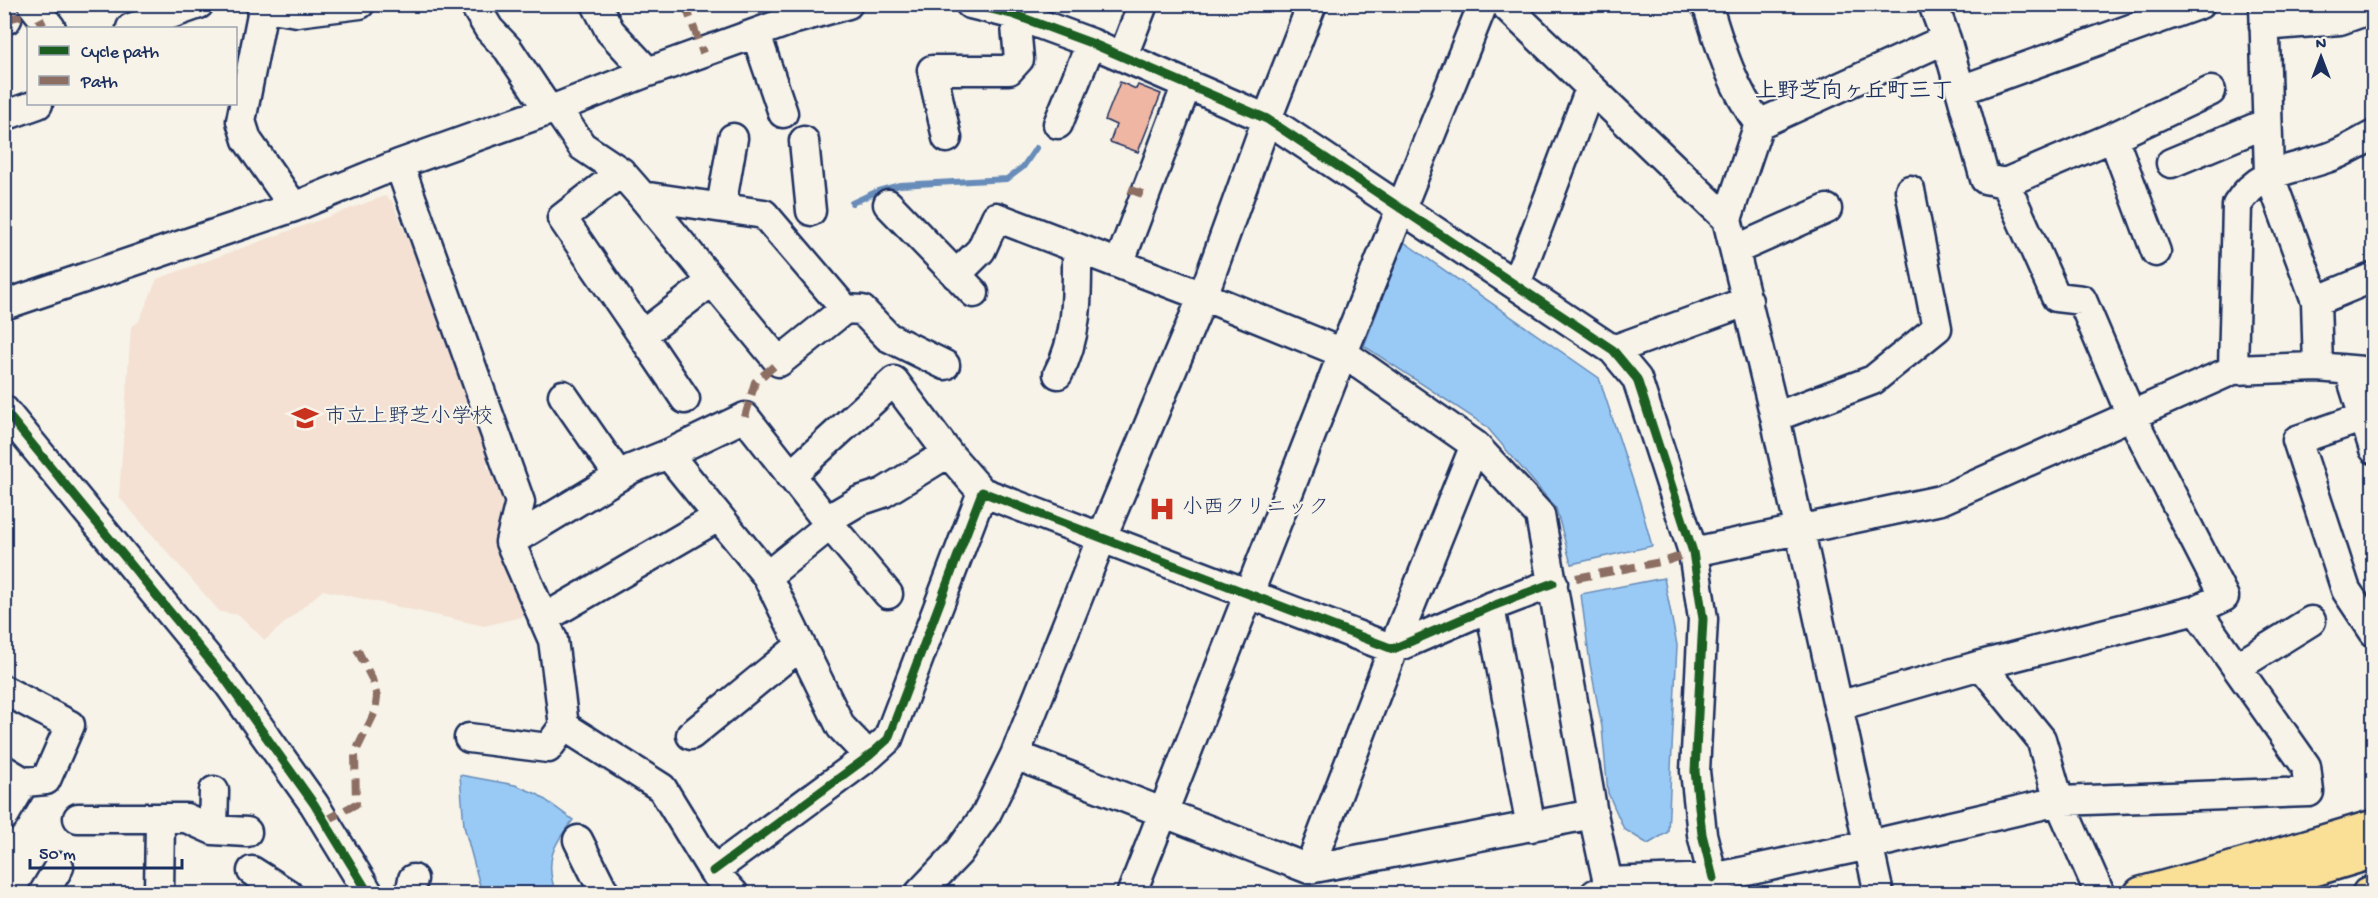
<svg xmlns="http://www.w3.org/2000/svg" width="2378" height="898" viewBox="0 0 2378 898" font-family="'Gochi Hand','Klee One',sans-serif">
  <rect width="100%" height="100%" fill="#f7f3e8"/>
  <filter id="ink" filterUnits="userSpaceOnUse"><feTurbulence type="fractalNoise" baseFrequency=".0167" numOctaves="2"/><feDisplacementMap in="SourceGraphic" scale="12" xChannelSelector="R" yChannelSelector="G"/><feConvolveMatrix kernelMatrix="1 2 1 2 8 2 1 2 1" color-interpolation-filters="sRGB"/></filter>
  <g filter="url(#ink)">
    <path fill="#f4e1d3" d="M385,196L392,201L489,436L487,467L511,494L530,615L484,626L323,590L265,640L239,615L220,612L119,497L131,327L139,321L157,279Z"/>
    <path fill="#99caf5" stroke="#678cb9" stroke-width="1.5" d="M1404,242L1599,378L1639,499L1652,546L1571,564L1556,508L1486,426L1364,346Z
      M1664,578L1677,645L1668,832L1648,844L1624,829L1608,793L1602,727L1590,664L1581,594Z
      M460,775L515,785L537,794L573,820C553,844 544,862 556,893H482L464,826Z"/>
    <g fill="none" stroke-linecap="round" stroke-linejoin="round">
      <path stroke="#678cb9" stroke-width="6" d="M852,203L878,191L900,185L1007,179L1023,167L1036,148"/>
    </g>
    <path fill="#eeb6a3" stroke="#1b2f5e" stroke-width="1.5" d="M1120,82L1136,89L1138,85L1161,94L1138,152L1110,142L1116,125L1105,120Z"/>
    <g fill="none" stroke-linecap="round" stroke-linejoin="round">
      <g stroke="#1b2f5e" stroke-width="33">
        <path id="minor" d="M32,4L51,28
          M264,4L241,121L247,140L294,207
          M474,4L489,29L508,49L548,109
          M596,4L610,31L648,72
          M970,4L1015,15L1091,43L1267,119L1613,350L1637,379L1693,552L1703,619L1695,771L1702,834L1713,878
          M1504,4L1727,219
          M1705,4L1709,10C1721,50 1734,90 1759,124
          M1933,4L1946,39L1985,179L2005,183L2113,137L2211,91
          M2264,4L2269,174L2316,301L2318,367
          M264,7L297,12L360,4
          M4,19H7
          M2264,26L2340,20L2374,8
          M131,28L199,4
          M756,34L783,113
          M1123,56L1143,4
          M1961,90L2200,4
          M556,108L582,146L621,172L642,196L764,214L845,309L779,362L712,281L642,335L562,218L621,172
          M4,116L38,104
          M1058,124L1091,43
          M2113,137L2156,252
          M947,138L932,70H1009L1019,59L1015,15
          M804,141L811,211
          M2171,163L2267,123
          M399,164L520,502L510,542L553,640L564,726L662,788L713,871L734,894
          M2005,183L2056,297L2082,300L2131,415L2224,597L2196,610
          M642,196L712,281
          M888,204L974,293
          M721,207L733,138
          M1735,250L1827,209
          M1119,264L1187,84
          M956,275L981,250L996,217L1203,296L1343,353L1475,445L1540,515L1593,814L1610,892L1595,894
          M1516,284L1590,89
          M2316,301L2374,277
          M4,305L294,207L399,164L556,108L648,72L795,19L848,4
          M845,309L862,310L888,337L945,365
          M642,335L685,399
          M1613,350L1748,301
          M2233,370L2237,205C2260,169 2290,171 2327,158C2343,153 2358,143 2374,135
          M2349,370L2374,449
          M1058,374C1079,335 1077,291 1077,248
          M563,395L619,476
          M4,410L225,679L314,804L369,894
          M1775,417L1873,380L1937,328L1910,190
          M2364,417L2297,440L2346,590L2374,632
          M668,454L745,417L830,525L767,576
          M790,476L894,381L948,453L982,492
          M827,520L859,501L883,493L948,453
          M830,525L888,594
          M510,542L631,469L668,454L767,576L841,727L869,756
          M1693,552L1941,500L2233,370L2318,367L2374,372
          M1490,607L1531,827
          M2196,610L2306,766L2309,792L2059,801L2041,739L1981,665Z
          M543,619L718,517
          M2237,667L2311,621
          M4,690L70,725L46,780L24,782
          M1838,706L1981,665
          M691,735L800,646
          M469,738L548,748L564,726
          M1015,755L1309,869L1593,814
          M4,770L24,782L4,816
          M78,818H186L213,830L247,832
          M213,830L214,791
          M578,840L605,894
          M1309,869L1393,649L1475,445
          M252,871L288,894
          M713,871L869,756L888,739L982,492L1393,649L1490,607L1553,583
          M1607,882L1713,878L1869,845L2059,801L2100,894
          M1132,892L1343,353L1483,4
          M43,894L59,867
          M159,894L160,818
          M410,894L413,879
          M919,894L959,852L986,814L1015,755L1102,537L1203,296L1267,119L1312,4
          M1879,894L1775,417L1727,219L1759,124L1946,39"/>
      </g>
      <g stroke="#1b2f5e" stroke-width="38">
        <path id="major" d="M2141,894L2218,873L2374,827
          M2231,894L2374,851
          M2369,894L2374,892"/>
      </g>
      <use href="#minor" stroke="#f7f3e8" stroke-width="28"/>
      <use href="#major" stroke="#fadf96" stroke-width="33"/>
      <path stroke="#8d6e63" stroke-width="8" stroke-dasharray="15 8" stroke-linecap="butt" d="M685,4L703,53
        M7,19L29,14
        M37,24L45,20
        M1129,189L1145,195
        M745,417L755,382L779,362
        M1576,578L1666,561L1693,552
        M325,821L356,804L355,753L375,712L377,697L372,679L357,649"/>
      <g stroke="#f7f3e8" stroke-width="13">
        <path id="cycleway" d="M970,4L1015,15L1091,43L1267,119L1613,350L1637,379L1693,552L1703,619L1695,771L1702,834L1713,878
          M4,410L225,679L314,804L369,894
          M713,871L869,756L888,739L982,492L1393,649L1490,607L1553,583"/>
      </g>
      <use href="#cycleway" stroke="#1b5e20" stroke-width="9"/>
    </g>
  </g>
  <defs>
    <g id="school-bare" transform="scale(2.07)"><path d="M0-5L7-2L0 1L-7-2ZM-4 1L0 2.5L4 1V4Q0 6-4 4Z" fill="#c8321e" stroke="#f7f3e8" stroke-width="2.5" paint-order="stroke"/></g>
    <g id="hospital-bare" transform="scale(2.07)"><path d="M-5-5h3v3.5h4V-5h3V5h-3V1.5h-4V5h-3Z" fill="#c8321e" stroke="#f7f3e8" stroke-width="2.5" paint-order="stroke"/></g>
  </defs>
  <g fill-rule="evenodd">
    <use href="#school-bare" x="305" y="418"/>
    <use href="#hospital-bare" x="1162" y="509"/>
  </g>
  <g text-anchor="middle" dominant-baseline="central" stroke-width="4.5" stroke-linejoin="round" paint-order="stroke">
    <g font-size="21" fill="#1b2f5e" stroke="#f7f3e8" text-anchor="start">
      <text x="325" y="418">市立上野芝小学校</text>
      <text x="1182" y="509">小西クリニック</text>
    </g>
    <g font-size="22" font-weight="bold" fill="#1b2f5e" stroke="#f7f3e8">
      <text x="1854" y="93">上野芝向ヶ丘町三丁</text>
    </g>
  </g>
  <rect width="2378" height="898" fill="none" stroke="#f7f3e8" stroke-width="24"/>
  <rect x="12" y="12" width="2354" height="874" fill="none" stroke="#1b2f5e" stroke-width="2" filter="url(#ink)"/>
  <rect x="27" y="27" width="210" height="78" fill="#f7f3e8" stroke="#9fa5b1" stroke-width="1.5"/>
  <rect x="39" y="46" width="30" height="9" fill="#1b5e20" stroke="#9fa5b1" stroke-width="1.5"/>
  <text x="81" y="57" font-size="18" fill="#1b2f5e">Cycle path</text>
  <rect x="39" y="76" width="30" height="9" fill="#8d6e63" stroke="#9fa5b1" stroke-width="1.5"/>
  <text x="81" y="87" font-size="18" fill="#1b2f5e">Path</text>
  <g transform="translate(2321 57)" stroke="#f7f3e8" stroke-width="4.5" paint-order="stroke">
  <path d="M0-4.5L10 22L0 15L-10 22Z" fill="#1b2f5e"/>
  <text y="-9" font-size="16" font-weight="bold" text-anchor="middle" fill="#1b2f5e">N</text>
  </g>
  <path d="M30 859v9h152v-9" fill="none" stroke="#1b2f5e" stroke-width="3"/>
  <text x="39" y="859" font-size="18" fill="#1b2f5e" stroke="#f7f3e8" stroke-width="4.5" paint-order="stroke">50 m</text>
</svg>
